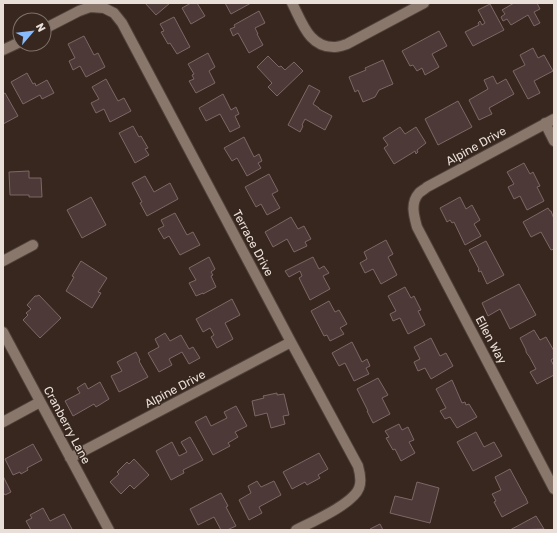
<svg xmlns="http://www.w3.org/2000/svg" width="557" height="533" viewBox="0 0 557 533" font-family="Rubik,sans-serif">
  <rect width="100%" height="100%" fill="#37271e"/>
  <path fill="#4c3938" stroke="#7d6767" d="M145,3H170L156,15Z
    M191,3H197L205,16L191,24L182,8Z
    M225,3H251L231,14Z
    M514,3H537L540,9L534,12L540,23L534,26L528,15L511,25L507,19L503,21L501,17L505,14L502,10Z
    M490,4L504,30L473,46L465,32L479,25L478,23L480,21L482,25L485,23L478,10Z
    M259,11L265,23L255,28L258,34H257L263,45L249,53L238,33L233,36L230,29L235,27L234,25Z
    M174,17L190,47L177,54L170,43L168,44L161,32L164,31L160,24Z
    M439,31L447,46L432,54L439,67L425,75L422,68L417,71L413,65L410,66L402,51Z
    M84,36L94,55L98,53L105,67L86,77L80,66L73,70L69,61L75,58L68,44Z
    M533,48L538,58L544,55L553,71L534,81L540,93L528,99L513,71L525,65L520,55Z
    M208,53L215,67L209,71L215,83L196,93L189,81L194,79L192,75L194,74L188,64Z
    M268,56L279,67L281,66L285,70L294,62L303,71L277,96L268,87L272,83L257,67Z
    M383,60L393,84L379,90L375,97L363,102L358,90L355,92L349,77L366,70L365,68Z
    M27,73L33,84L35,83L36,86L47,80L54,93L42,99L40,95L23,104L11,82Z
    M493,76L497,84L506,79L514,94L489,108L492,114L479,120L469,100L488,89L484,80Z
    M106,79L118,101L124,98L131,111L110,122L104,109L96,113L91,103L99,99L92,87Z
    M309,85L320,91L313,104L319,108V109L332,116L325,130L305,119L302,125L303,126L300,132L288,125Z
    M5,93L18,116L3,124V94Z
    M223,94L231,110L236,107L239,114L235,116L240,127L230,132L220,114L206,121L199,108Z
    M458,101L472,127L438,145L425,119Z
    M133,126L139,137L141,136L148,148L145,149L149,155L135,163L119,133Z
    M400,127L405,134L416,127L426,143L417,150L418,152L416,154L415,151L412,153L394,164L384,148L388,145L383,138Z
    M244,137L254,157L259,154L262,161L258,163L261,168L247,176L237,158L232,161L224,148Z
    M524,163L530,174L533,172L540,186L537,187L544,201L527,210L520,196L514,199L508,187L514,184L507,172Z
    M29,171V178H41L42,197H29V195H10L9,172Z
    M269,174L278,191L272,194L280,208L267,215L261,204L256,207L245,187Z
    M145,176L154,192L170,183L178,199L147,216L140,203L142,202L132,183Z
    M91,197L106,225L82,238L67,210Z
    M460,197L466,209L472,205L480,220L474,224L481,236L465,245L454,222L452,223L450,220L447,222L440,208Z
    M548,208L550,211H551L554,219V249L551,250L541,232L531,237L523,222Z
    M175,213L187,235L193,232L200,245L180,255L169,236L164,239L158,229L164,226L161,220Z
    M291,217L298,229L304,226L311,239L305,242L307,246L294,252L287,239L273,247L265,232Z
    M386,240L393,254L388,257L397,275L381,284L373,269L365,273L360,263L367,259L364,252Z
    M486,241L504,275L487,284L481,271L479,272L478,270L479,269L469,250Z
    M209,257L215,269L211,272L213,275L211,276L216,287L203,294V293L196,296L189,283L196,280L189,268Z
    M313,257L319,269L324,266L329,273L323,276L330,289L310,300L299,278L302,276L300,271L289,277L285,271Z
    M81,261L107,278L98,292L101,293L92,308L66,291L74,277L72,276Z
    M519,284L536,315L510,329L500,309L488,316L482,303Z
    M405,287L411,298L414,296L421,310L418,311L425,325L408,334L400,318L393,321L390,314L396,311L388,296Z
    M39,295L61,318L40,338L23,320L28,315L26,313L31,309L27,305L35,296H37Z
    M232,299L240,315L225,323L233,339L217,348L211,337L214,335L210,328L203,332L196,319Z
    M329,301L335,312L339,310L347,324L340,328L344,334L330,341L327,335L324,336L311,311Z
    M534,330L540,340L546,337L554,351V358L551,360L554,366V375L537,384L530,372L536,369L529,356L528,355L526,352V350L520,338Z
    M165,333L170,341L181,335L189,349L193,347L200,358L189,364L182,352L169,359L172,365L159,372L148,353L159,347L155,339Z
    M431,338L440,356L446,353L453,366L431,379L425,368L418,371L414,362L420,359L414,347Z
    M352,342L362,362L367,359L370,366L366,368L369,374L354,381L345,363L339,366L332,353Z
    M136,352L140,360L139,361L148,377L119,392L111,376L122,371L117,362Z
    M378,378L388,395L382,398L390,414L373,423L367,411H368L357,389Z
    M452,380L462,403L465,402L466,405L469,404L477,417L457,428L450,417L445,419L440,411L446,408L436,389Z
    M100,382L109,399L96,407L94,404L73,416L65,401L80,393L77,388L85,383L88,389Z
    M277,393V395L284,394L289,415L283,416L285,424L271,428L267,413L255,416L252,401L264,398L263,396Z
    M236,406L247,426L235,432L238,437L228,443L230,446L213,455L195,422L206,416L211,426L227,418L224,412Z
    M399,424L402,430L408,427L414,440L409,442L415,453L401,461L395,449L393,450L386,438L389,437L385,431Z
    M476,432L484,447L494,442L502,456L473,471L457,442Z
    M190,437L203,460L183,470L184,473L171,480L156,451L172,442L179,456L187,452L181,442Z
    M33,444L42,460L27,468L28,470L21,474L20,472L13,475L5,459Z
    M319,453L328,469L318,475L320,478L307,485L305,482L292,489L283,472Z
    M134,459L149,475L134,489L130,485L121,494L110,482L119,474L117,472L127,462L129,464Z
    M510,469L524,495L525,496L528,503L502,517L494,502L496,501L492,494L501,490L495,477Z
    M3,476L11,492L5,495L3,492Z
    M257,481L261,487L274,481L281,495L259,507L262,513L249,520L239,500L251,493L248,486Z
    M417,482L439,488L430,523L390,513L395,496L412,500Z
    M221,493L228,506L226,507L236,526L227,530H221L214,517L198,525L190,509Z
    M43,508L50,521L64,514L72,529L70,530H31L26,521L32,518L30,515Z
    M536,516L544,529L510,530Z
    M380,524L383,530H370V529Z"/>
  <g fill="none" stroke-linecap="round" stroke-linejoin="round">
    <g stroke="#4f423a" stroke-width="12">
      <path id="street" d="M292,3C302,22 309,48 335,47C339,47 344,45 347,44L424,3
        M44,29L79,11L90,7L104,8L114,13L122,23L291,342L358,466C360,473 362,481 359,488C353,504 312,522 296,530
        M3,50L20,42
        M554,119L427,187C425,189 421,191 419,193C410,203 414,216 417,227L554,489
        M545,123L554,141
        M3,261L33,245
        M3,332L109,530
        M3,422L40,402
        M70,458L291,342"/>
    </g>
    <use href="#street" stroke="#8a776c" stroke-width="10"/>
  </g>
  <g text-anchor="middle" dominant-baseline="central" stroke-width="3" stroke-linejoin="round" paint-order="stroke">
    <g font-size="12" fill="#e9dfd9" stroke="#37271e">
      <text transform="translate(476 146) rotate(-29)">Alpine Drive</text>
      <text transform="translate(253 243) rotate(62)">Terrace Drive</text>
      <text transform="translate(491 340) rotate(62)">Ellen Way</text>
      <text transform="translate(175 389) rotate(-28)">Alpine Drive</text>
      <text transform="translate(67 425) rotate(62)">Cranberry Lane</text>
    </g>
  </g>
  <rect width="557" height="533" fill="none" stroke="#e9dfd9" stroke-width="8"/>
  <g transform="translate(32 32) rotate(62)"><circle r="19" fill="#37271e" stroke="#7e7169"/>
  <path d="M0-3L7 15L0 10L-7 15Z" fill="#87bbfb"/>
  <text y="-6" font-size="11" font-weight="bold" text-anchor="middle" fill="#e9dfd9">N</text>
  </g>
</svg>
